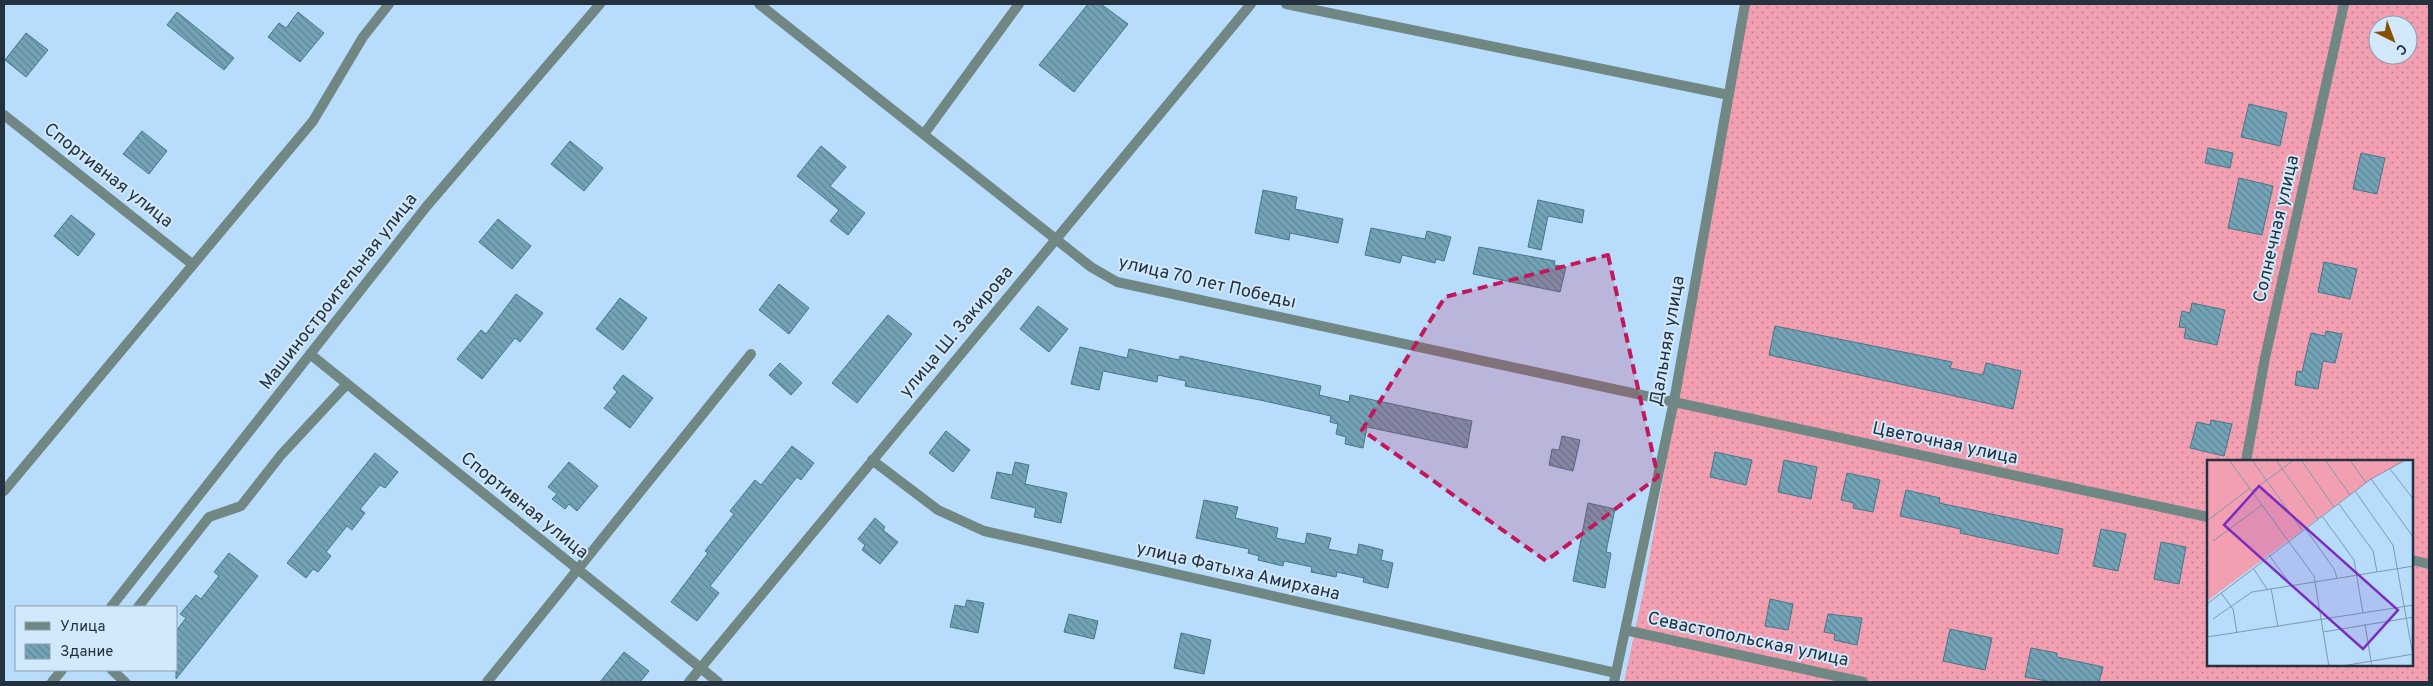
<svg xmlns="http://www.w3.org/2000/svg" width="2433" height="686" viewBox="0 0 2433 686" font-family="Overpass,sans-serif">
  <defs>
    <pattern id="grass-dots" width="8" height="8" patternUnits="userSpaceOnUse" patternTransform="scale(1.25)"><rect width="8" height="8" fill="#f29fb2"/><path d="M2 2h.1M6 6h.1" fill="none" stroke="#c48292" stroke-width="1.8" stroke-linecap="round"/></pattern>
    <pattern id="building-back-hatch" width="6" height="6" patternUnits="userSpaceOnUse" patternTransform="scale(1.25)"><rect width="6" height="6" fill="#73a3b6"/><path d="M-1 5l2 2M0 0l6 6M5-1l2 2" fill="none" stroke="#5e8595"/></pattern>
  </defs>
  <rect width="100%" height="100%" fill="#b8ddfc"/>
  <path fill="url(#grass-dots)" fill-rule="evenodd" d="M1746,4H2429V682H1624L1643,593ZM2378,25H2408V55H2378ZM2208,461H2412V665H2208Z"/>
  <path fill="url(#building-back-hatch)" stroke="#477688" d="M1088,4H1101L1128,24L1074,92L1039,65Z
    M177,12L234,58L224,70L167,25Z
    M298,12L324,33L300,62L268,37L279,23L286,28Z
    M26,33L48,50L26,77L5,60Z
    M2249,104L2287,113L2280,146L2241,137Z
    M142,131L167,151L149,174L123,154Z
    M570,141L603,168L584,191L551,164Z
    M821,146L846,167L830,186L865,213L848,235L830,221L839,210L797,176Z
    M2208,148L2233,153L2230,168L2205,163Z
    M2361,153L2385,158L2377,194L2353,189Z
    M2239,178L2273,186L2262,235L2228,228Z
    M1263,190L1297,197L1295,209L1343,219L1338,243L1290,233L1289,240L1255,233Z
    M1538,200L1584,210L1582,223L1548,216L1541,250L1528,247Z
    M71,215L95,234L78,256L54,236Z
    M498,219L531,246L512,269L479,242Z
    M1371,228L1425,239L1427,231L1451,237L1444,261L1436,259L1435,263L1402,255L1400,263L1365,255Z
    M1479,247L1555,261L1554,265L1566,267L1560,292L1473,274Z
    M2324,262L2357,269L2350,299L2318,292Z
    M779,284L809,308L789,334L759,310Z
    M516,294L543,313L520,342L515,338L482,379L457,359L481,330L486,334Z
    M620,298L647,318L623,350L596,329Z
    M2192,303L2225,310L2217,345L2184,338L2186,328L2179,327L2182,311L2190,313Z
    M1038,306L1068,329L1049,352L1020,329Z
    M888,315L912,334L857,403L832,383Z
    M1775,326L1952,362L1950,368L1983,375L1986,363L2021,371L2013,409L1769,355Z
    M2326,331L2342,334L2335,363L2323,361L2318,389L2295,385L2297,371L2302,372L2311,333L2325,336Z
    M1080,347L1127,358L1129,349L1179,360L1180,356L1321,386L1319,395L1349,402L1350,395L1472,421L1467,448L1367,427L1363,448L1345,444L1346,437L1336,434L1338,424L1330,422L1331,416L1260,400L1185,386L1186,381L1158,375L1157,382L1103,371L1099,390L1071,384Z
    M780,363L802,383L791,395L769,375Z
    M623,375L653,398L630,428L604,408L617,392L613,388Z
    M2211,420L2232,424L2224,456L2190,448L2197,422L2210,425Z
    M946,431L970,450L953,472L929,453Z
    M1562,436L1580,440L1573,471L1549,465L1552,449L1559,450Z
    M792,446L814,463L801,480L797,477L710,586L719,593L697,621L671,602L708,553L705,551L734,514L730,511L755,480L761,485Z
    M1715,452L1752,460L1746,485L1710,477Z
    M375,453L398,472L385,488L380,485L360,509L365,513L352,530L347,526L326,552L331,556L318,572L313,569L306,578L287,563Z
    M1784,460L1817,467L1811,499L1778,492Z
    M569,462L598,486L577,511L569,504L565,509L552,499L557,494L548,487Z
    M1015,462L1029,465L1025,484L1067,493L1061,523L1034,517L1036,508L991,498L997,472L1012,475Z
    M1847,473L1880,480L1873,512L1853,508L1854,503L1841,500Z
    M1906,490L1940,498L1939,503L2063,529L2058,554L1960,533L1961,529L1900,516Z
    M1204,500L1238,507L1235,518L1278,528L1276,538L1305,544L1307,533L1331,538L1328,549L1357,555L1359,544L1383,550L1381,560L1393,563L1388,588L1363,582L1364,578L1337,572L1336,577L1311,572L1312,567L1284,561L1283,566L1258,560L1259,556L1248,553L1249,549L1196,538Z
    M1588,503L1615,509L1606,552L1611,553L1605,588L1573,581Z
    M875,518L885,527L883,530L898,542L880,564L862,550L865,545L858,539Z
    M2101,529L2126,534L2118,571L2093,566Z
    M2161,542L2186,547L2179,584L2154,579Z
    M229,553L258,576L176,679V631L186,618L180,614L196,595L201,599L219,576L214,572Z
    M1770,599L1793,604L1788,630L1765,626Z
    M967,600L984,603L978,633L950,627L955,605L965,607Z
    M1069,614L1098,621L1094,639L1064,632Z
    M1828,614L1862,618L1857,645L1834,640L1835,634L1824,632Z
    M1950,629L1992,638L1985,670L1943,661Z
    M1181,633L1211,640L1204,674L1174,668Z
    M2031,648L2057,653V657L2103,667L2099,682H2052L2025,677Z
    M624,652L649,671L640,682H600Z"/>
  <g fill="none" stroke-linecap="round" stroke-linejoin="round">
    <path stroke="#718783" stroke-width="10" d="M924,134L1019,4
      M138,607L209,517L241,506L281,455L346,385
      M112,670L125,682
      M487,682L751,354"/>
    <path stroke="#718783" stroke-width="10" d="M759,4L1091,267L1117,282L2208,517
      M1286,4L1729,95
      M4,115L192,264
      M310,354L718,682
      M872,460L938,510L984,531L1616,673
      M2246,461L2265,358L2344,4
      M4,491L313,121L363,37L389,4
      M2412,560L2429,564
      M111,607L426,207L600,4
      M1625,630L1863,682
      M52,682L62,670
      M689,682L1251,4
      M1614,682L1674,401L1745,4"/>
  </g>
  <path fill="#c2185b" fill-opacity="0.2" stroke="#c2185b" stroke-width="4" stroke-dasharray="10 6" stroke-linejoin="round" d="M1608,255L1658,477L1546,561L1362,430L1445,297Z"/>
  <g text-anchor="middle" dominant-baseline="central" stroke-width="4" stroke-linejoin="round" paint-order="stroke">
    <g font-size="18" fill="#23323e" stroke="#d2e8fb">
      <text transform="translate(108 176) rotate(38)">Спортивная улица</text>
      <text transform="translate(2277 229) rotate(-77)">Солнечная улица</text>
      <text transform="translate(1207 283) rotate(13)">улица 70 лет Победы</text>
      <text transform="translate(339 292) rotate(-52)">Машиностроительная улица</text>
      <text transform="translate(957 332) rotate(-50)">улица Ш. Закирова</text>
      <text transform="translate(1668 341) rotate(-80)">Дальняя улица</text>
      <text transform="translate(1945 444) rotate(12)">Цветочная улица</text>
      <text transform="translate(524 506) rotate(39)">Спортивная улица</text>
      <text transform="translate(1238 572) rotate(13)">улица Фатыха Амирхана</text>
      <text transform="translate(1748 640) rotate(12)">Севастопольская улица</text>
    </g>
  </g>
  <g transform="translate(2207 460)">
    <rect width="206" height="206" fill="#b8ddfc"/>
    <path d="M0,0H200L163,20L0,141Z" fill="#f29fb2"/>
    <path fill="none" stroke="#7c99b0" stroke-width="1" d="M22,0L107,116L122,207M45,0L95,70M69,0L111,59M94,0L127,47M118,0L143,35M143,0L159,23M183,9L207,40M164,19L207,78M45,31L87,0M148,31L186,85L207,201M132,44L166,91L170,112M115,56L147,100L156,153M0,61L43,28M98,68L127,109L130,118M6,81L55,45M62,95L84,125M46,108L60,129M64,128L71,167M14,133L26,149L30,173M0,144L164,19L198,0M6,159L45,132L207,106M158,164L165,207M116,172L207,157M0,177L207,145M129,207L207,194"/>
    <path fill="#7b2cbf" fill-opacity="0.15" stroke="#7b2cbf" stroke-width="2.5" d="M52,26L191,150L156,189L17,65Z"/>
    <rect width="206" height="206" fill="none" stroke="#23323e" stroke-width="2.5"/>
  </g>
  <rect width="2433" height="686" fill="none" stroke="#23323e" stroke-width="10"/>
  <rect x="15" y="606" width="162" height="65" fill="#d2e8fb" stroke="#8c9faf"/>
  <rect x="25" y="622" width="25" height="8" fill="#718783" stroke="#8c9faf"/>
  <text x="60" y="631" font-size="15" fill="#23323e">Улица</text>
  <rect x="25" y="644" width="25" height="15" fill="url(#building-back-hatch)" stroke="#8c9faf"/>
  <text x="60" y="656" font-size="15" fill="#23323e">Здание</text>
  <g transform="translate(2393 40) rotate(138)"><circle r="24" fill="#d2e8fb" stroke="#8c9faf"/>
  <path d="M0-4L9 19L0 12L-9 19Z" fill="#874f01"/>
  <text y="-8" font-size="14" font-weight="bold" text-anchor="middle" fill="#23323e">С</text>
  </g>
</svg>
